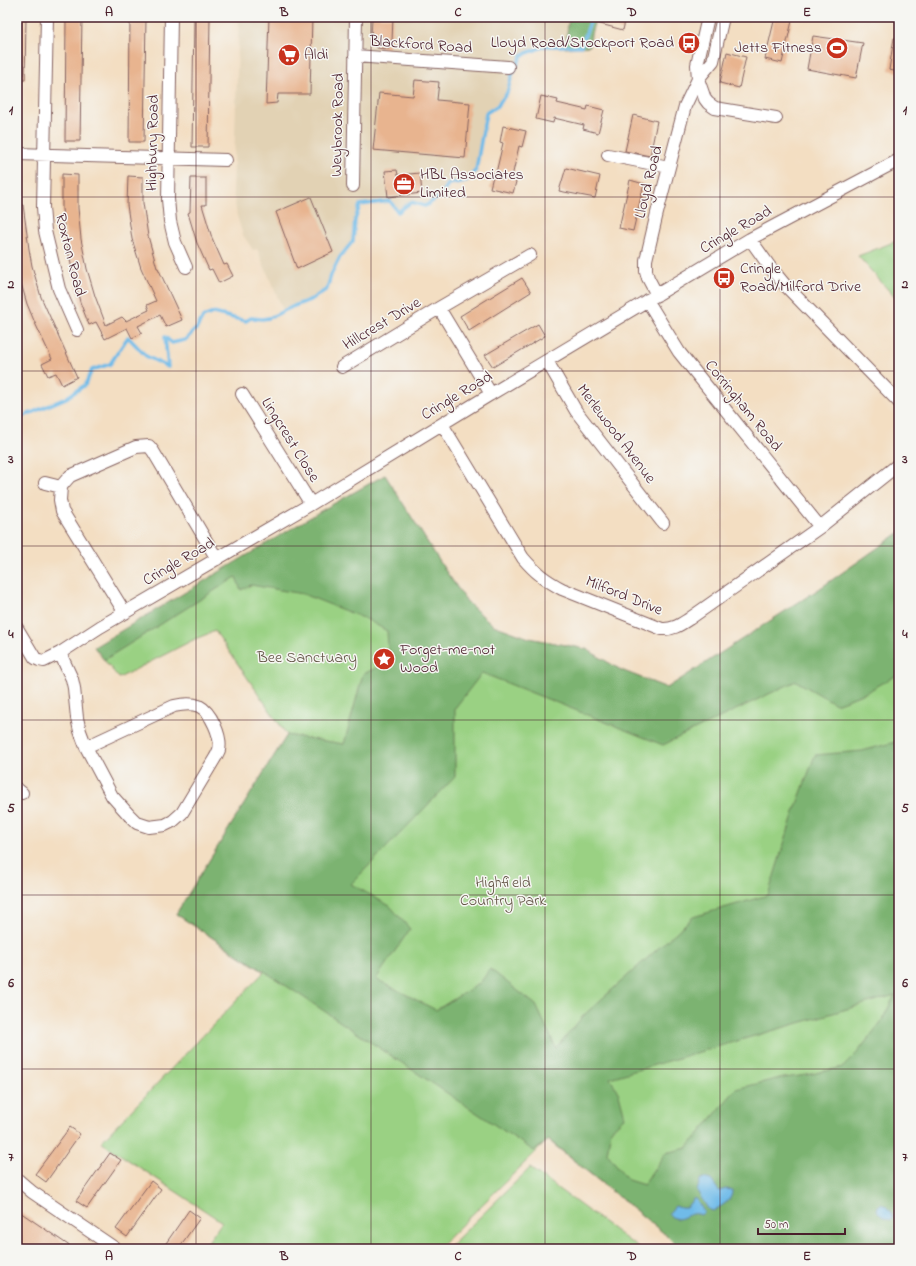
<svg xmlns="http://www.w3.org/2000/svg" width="916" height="1266" viewBox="0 0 916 1266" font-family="'Indie Flower',sans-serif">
  <rect width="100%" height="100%" fill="#f6f6f2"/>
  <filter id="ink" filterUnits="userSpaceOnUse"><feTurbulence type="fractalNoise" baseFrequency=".025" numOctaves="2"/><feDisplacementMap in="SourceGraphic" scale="8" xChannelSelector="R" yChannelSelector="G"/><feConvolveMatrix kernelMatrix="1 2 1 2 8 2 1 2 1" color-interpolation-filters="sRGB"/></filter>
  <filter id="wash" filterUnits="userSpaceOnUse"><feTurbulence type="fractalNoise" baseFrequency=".012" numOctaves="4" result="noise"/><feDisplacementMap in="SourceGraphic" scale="16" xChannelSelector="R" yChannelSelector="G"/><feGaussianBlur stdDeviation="0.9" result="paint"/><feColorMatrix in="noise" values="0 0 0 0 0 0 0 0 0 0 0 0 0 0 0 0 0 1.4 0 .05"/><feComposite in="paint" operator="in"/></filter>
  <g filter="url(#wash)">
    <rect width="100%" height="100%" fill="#f3dec2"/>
    <path fill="#e2d2b4" d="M239,17H569L565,46H545L522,55L512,75L506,92L497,106L486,113L475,169L466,180L448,183L441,196L424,205L411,202L398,211L390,201L360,204L355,220L353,240L340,256L331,276L326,288L312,299L283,310L257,249L253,250L243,235L237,216L233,191Z"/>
    <path fill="#9ad183" stroke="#727857" d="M899,240V302L858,256Z
      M385,475L445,570L468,603L493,625L529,638L586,649L621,670L667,688L819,589L899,533V1249H680L666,1235L548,1140L437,1249H203L222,1222L101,1142L264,972L176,914L287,735L215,631L195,639L119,678L104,660L319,512Z
      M530,1168L640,1249H447Z"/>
    <path fill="#7bb371" stroke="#62694e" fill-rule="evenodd" d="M569,17H596L591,34L590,46L565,48Z
      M385,475L445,570L468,603L493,625L529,638L586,649L621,670L667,688L819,589L899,533V674L865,693L836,704L796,681L663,745L482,673L455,708V777L351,884L390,906L410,929L376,979L436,1010L480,983L490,969L536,1005L556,1048L584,1015L693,917L768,895L793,815L815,755L862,751L899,741V1249H680L666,1235L549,1140L534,1151L264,971L176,914L287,735L344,744L363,674L389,662L387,631L366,619L303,594L251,585L241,590L236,577L104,660L94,647L319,512ZM895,995L881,1022L857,1053L843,1067L807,1075L776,1079L736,1089L687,1148L665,1153L644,1185L628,1180L607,1153L611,1130L625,1117L619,1094L610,1078Z"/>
    <path fill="#70bbe9" stroke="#5d6d8a" d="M703,1178L711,1180L719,1191L726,1189L732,1190C733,1201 721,1206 713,1211L708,1209L697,1191L700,1180Z
      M696,1198L704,1212L701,1215C686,1209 682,1227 668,1214L675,1206L681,1208H686L693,1199Z
      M881,1204C887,1206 893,1211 893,1218L891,1220C885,1219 880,1216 877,1210L878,1206Z"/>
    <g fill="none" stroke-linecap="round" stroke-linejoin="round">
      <path stroke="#70bbe9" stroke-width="3.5" d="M17,419L66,398L85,385L92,370L110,364L128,337L146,356L168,367L165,337L172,343L185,340L197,328L203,317L213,313L246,321L251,318L262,319L269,318L294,306L312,299L327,289L331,275L340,257L353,241L355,220L360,205L390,201L398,212L411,202L425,206L441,196L448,184L466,181L476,170L486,113L497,106L507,93L512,75L522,55L545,46H581L592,17"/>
    </g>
    <g id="blocks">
      <path fill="#e8b48f" d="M17,17H26L25,80H17Z
        M66,17H82L80,141H65Z
        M130,17H146L144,142H129Z
        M194,17H210L208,147H192Z
        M269,17H312L310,94H278L277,103L266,104Z
        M372,17H393L392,41H389V49L377,48L371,39Z
        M585,17H626L623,30L585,20Z
        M775,17L792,21L782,63L765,59Z
        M813,36L863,43L856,78L807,69Z
        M894,38H899V72L889,70Z
        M727,52L746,57L739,88L720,83Z
        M415,80L439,82L437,100L470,103L465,158L373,150L379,93L413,96Z
        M541,96L558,100L557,103L587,110L588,106L604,110L598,133L583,129L584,125L554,118L553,123L536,119Z
        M633,115L657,121L650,156L625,151Z
        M503,126L526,131L522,147L519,146L512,177L517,178L513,193L490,188L494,172L496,173L503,143L500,142Z
        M566,168L600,176L595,198L559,191Z
        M397,170L398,175L420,173L422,193L388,197L385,171Z
        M62,174L78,175V208L81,239L87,269L95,296L106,325L122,317L126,321L149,310L147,305L156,301L141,268L132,239L127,205L128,176L143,177V203L148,236L157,268H158L182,320L166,327L160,315L138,326L142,333L132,338L127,328L105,339L96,322L89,325L80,302L75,282L66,242L62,209Z
        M191,178H206V205H202L212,238L224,265L227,264L233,276L219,283L212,269L209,270L197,243L188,213L190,212Z
        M630,180L644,184L633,231L619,228Z
        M311,197L333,252L297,269L276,212Z
        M17,205H23L29,249L32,266L41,297L77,377L62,385L56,373L48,376L42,364L52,359L35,323L27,304L17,269Z
        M522,278L531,292L469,331L460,316Z
        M538,324L545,336L493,367L485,355Z
        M70,1127L80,1134L46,1182L35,1174Z
        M110,1153L121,1160L87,1208L76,1201Z
        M151,1181L161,1189L127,1237L116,1229Z
        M17,1210L74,1249H44L37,1245L34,1249H17Z
        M189,1210L200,1218L178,1249H162Z"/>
    </g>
  </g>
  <g filter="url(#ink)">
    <use href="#blocks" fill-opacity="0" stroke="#856260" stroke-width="1"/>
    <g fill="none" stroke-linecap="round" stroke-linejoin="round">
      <g stroke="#856260" stroke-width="14">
        <path id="minor" d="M47,17L43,207L45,231L59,289L77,330
          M171,17L168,199L170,221L175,242L186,267
          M708,17L697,65L698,79L705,99L708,103L715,108L776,118
          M355,56L508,67
          M17,154L226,160
          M608,155L669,167
          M353,186L356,17
          M750,239L770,267L785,285L899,402
          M657,295L648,278L646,271V260L657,213L685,106L698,79L713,61L723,17
          M647,300L679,352L820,527
          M439,308L491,394
          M547,361L576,411L663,523
          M342,367L439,308L530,255
          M242,394L311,504
          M442,424L523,558C535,572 545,580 562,589L662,629C673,630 681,624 689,619L820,527L899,464
          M45,483L61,487L60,500L62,511L125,613
          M61,487L63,484L70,476L136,447L149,446L153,451L217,559
          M17,628L35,658L39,660L44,661L60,653L100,627L311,504L491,394L750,239L899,160
          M60,653L72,679L74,688L77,718L80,731L86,747L112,796L129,815L137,823L149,827L165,825L173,821L182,813L215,758C217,755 218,752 219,750C222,737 211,712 199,706C191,703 183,704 174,706L86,747
          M17,789L22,793
          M17,1179L32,1192L116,1249"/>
      </g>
      <use href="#minor" stroke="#fff" stroke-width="12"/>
    </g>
  </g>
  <path fill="none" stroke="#4a1f2b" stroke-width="1" stroke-opacity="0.55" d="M196,17V1249M371,17V1249M545,17V1249M720,17V1249M17,197H899M17,371H899M17,546H899M17,720H899M17,895H899M17,1069H899"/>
  <defs>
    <g id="bus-disc" transform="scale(1.15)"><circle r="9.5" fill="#c8321e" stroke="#f6f6f2"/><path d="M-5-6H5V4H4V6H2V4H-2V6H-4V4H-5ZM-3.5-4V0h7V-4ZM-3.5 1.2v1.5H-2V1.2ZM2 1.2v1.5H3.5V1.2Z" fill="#fff"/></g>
    <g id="stadium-disc" transform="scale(1.15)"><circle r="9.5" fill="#c8321e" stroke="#f6f6f2"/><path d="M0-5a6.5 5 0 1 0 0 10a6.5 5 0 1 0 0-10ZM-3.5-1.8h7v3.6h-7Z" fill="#fff"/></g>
    <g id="supermarket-disc" transform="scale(1.15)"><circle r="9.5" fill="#c8321e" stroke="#f6f6f2"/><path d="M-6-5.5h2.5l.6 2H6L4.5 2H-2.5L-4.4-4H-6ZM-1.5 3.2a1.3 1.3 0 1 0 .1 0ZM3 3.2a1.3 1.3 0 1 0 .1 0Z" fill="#fff"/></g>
    <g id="office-disc" transform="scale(1.15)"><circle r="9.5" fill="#c8321e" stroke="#f6f6f2"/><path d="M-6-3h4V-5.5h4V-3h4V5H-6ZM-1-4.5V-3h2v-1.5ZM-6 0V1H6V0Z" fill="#fff"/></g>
    <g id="sight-disc" transform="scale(1.15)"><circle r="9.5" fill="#c8321e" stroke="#f6f6f2"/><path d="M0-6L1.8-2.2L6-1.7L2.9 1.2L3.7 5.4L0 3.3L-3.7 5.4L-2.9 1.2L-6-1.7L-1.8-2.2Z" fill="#fff"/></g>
  </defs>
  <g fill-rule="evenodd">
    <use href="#bus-disc" x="689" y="43"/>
    <use href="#stadium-disc" x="837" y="48"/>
    <use href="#supermarket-disc" x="289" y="55"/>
    <use href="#office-disc" x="404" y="184"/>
    <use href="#bus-disc" x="724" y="278"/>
    <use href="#sight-disc" x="384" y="659"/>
  </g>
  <g text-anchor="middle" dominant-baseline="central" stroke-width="3" stroke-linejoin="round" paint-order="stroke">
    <g font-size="16" fill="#4a1f2b" stroke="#f6f6f2" text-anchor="start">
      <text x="674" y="43" text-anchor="end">Lloyd Road/Stockport Road</text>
      <text x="822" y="48" text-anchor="end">Jetts Fitness</text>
      <text x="304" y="55">Aldi</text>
      <text x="420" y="175">HBL Associates<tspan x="420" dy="18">Limited</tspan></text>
      <text x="740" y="269">Cringle<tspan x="740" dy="18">Road/Milford Drive</tspan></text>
      <text x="400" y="650">Forget-me-not<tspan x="400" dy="18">Wood</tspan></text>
    </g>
    <g font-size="16" fill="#4a1f2b" stroke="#f6f6f2">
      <text transform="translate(421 45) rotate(4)">Blackford Road</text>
      <text transform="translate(338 125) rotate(-89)">Weybrook Road</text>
      <text transform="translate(153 143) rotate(-89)">Highbury Road</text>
      <text transform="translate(649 182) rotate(-76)">Lloyd Road</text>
      <text transform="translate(736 230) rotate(-30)">Cringle Road</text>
      <text transform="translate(70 255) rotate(76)">Roxton Road</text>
      <text transform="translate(382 324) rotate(-31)">Hillcrest Drive</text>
      <text transform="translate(457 396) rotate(-31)">Cringle Road</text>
      <text transform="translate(743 406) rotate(51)">Corringham Road</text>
      <text transform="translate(616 434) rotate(53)">Merlewood Avenue</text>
      <text transform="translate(290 440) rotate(58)">Lingcrest Close</text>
      <text transform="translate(179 562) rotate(-30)">Cringle Road</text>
      <text transform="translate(624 596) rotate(22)">Milford Drive</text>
    </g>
    <g font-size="16" fill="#625445" stroke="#f6f6f2">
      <text x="307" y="658">Bee Sanctuary</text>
      <text x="503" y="883">Highfield<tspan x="503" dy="18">Country Park</tspan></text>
    </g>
  </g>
  <rect width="916" height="1266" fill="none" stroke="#f6f6f2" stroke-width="44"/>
  <path d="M758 1228v6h87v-6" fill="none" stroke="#4a1f2b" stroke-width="2"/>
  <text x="764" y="1228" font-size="12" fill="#4a1f2b" stroke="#f6f6f2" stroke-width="3" paint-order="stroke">50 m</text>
  <rect x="22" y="22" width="872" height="1222" fill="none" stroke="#4a1f2b" stroke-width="1.5"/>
  <g font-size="13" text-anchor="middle" font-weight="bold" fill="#4a1f2b">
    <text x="109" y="16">A</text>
    <text x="284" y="16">B</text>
    <text x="458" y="16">C</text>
    <text x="632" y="16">D</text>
    <text x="807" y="16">E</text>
    <text x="11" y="114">1</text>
    <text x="905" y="114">1</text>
    <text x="11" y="288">2</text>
    <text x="905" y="288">2</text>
    <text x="11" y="463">3</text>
    <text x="905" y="463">3</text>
    <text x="11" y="638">4</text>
    <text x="905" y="638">4</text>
    <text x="11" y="812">5</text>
    <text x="905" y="812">5</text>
    <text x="11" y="987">6</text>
    <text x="905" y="987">6</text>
    <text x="11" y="1161">7</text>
    <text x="905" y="1161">7</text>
    <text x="109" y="1260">A</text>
    <text x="284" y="1260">B</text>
    <text x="458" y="1260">C</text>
    <text x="632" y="1260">D</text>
    <text x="807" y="1260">E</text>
  </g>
</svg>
